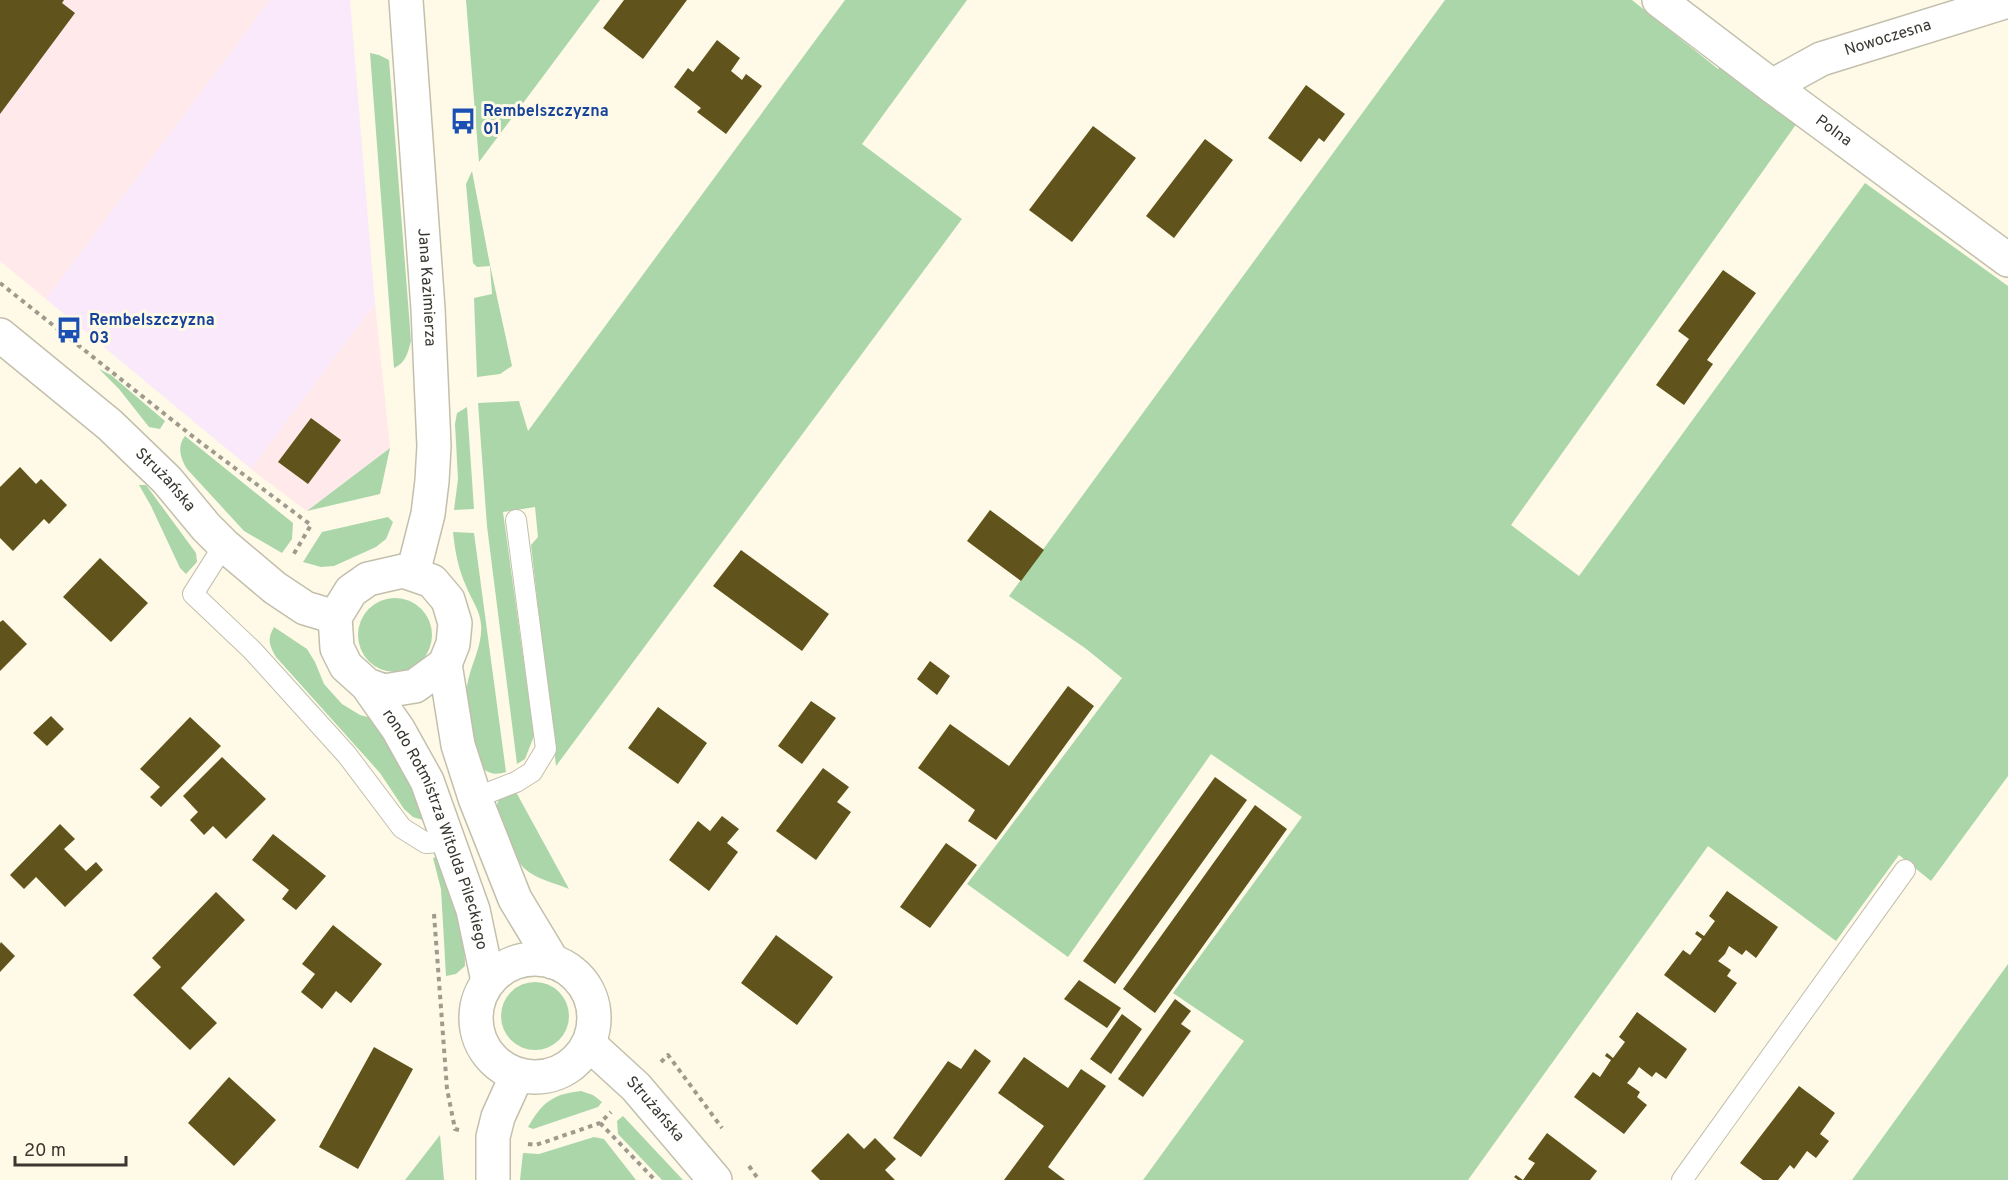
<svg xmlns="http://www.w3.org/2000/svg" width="2008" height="1180" viewBox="0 0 2008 1180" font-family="Overpass,sans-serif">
  <rect width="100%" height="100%" fill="#fefae7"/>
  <path fill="#ffe9ea" d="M0,0H270L46,299L0,261Z
    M375,304L390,448L307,511L251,469Z"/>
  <path fill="#fae9fb" d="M270,0H350L375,304L251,469L46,299Z"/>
  <path fill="#aad6a9" d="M466,0H600L479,162Z
    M845,0H967L862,144L962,219L556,766L531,545L538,537L535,507L503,512L534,736L525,759L517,764L487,526L478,403L519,401L528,431Z
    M1445,0H1632L1718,69L1726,62L1802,116L1511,525L1579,576L1865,183L2008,286V776L1931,881L1899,855L1836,941L1708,846L1468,1180H1143L1244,1041L1173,993L1302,817L1211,754L1068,957L967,884L1122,678L1085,648L1009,596Z
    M370,53L379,55L389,60L411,341C408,352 406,363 394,368Z
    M472,171L490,265L512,366L500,374L477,377L474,298L492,294L490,266L477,267L473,263L466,184Z
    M99,369L111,375L165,421L160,429L149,427L119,389Z
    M467,407L474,509L454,510L458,479L455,424L457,413Z
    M185,436L293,523L292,539L282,553L244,531L187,469C180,458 177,446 185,436Z
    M390,448L380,494L307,511Z
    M139,485H146L196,553L197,562L186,574L180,568L151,506Z
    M388,517L393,522L386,539L376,547L334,566L321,567L303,562L322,532Z
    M453,532L474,533L506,772C498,774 492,775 485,770C473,760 465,702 467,686C470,665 483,646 481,624C480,610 471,599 466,586C458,568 455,551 453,532Z
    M358 635a37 37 0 1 1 74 0a37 37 0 1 1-74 0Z
    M274,627L307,649L315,662L324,684L342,704L360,715L375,719L387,729L429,822L413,817L404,809L380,773L276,657C269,645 267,639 274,627Z
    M516,792L569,889C555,883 536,879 525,869C515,860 500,826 497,813C496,807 497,804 499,799Z
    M443,856L464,932L465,966L456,974L446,976L441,889L433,858Z
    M2008,964V1180H1852Z
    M501 1016a34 34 0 1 1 68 0a34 34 0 1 1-68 0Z
    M581,1091L593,1095L602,1102L598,1107L533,1129L528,1127C542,1103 552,1094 581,1091Z
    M623,1116L683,1180H662L618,1134L617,1121Z
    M440,1135L444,1180H405Z
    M594,1137L604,1139L636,1180H520L523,1153L539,1154Z"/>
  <path fill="#60531b" d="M0,0H64L62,3L75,13L0,114Z
    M624,0H687L643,59L603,28Z
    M717,40L740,58L731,71L742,80L746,74L762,86L726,134L697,112L701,108L674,87L688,68L693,72Z
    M1306,85L1345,114L1324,142L1319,138L1301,162L1268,138Z
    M1093,126L1136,158L1072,242L1029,210Z
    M1205,139L1233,160L1174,238L1146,216Z
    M1723,270L1756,293L1707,360L1713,364L1684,405L1656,385L1689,339L1678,331Z
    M311,418L341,440L308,484L278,462Z
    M20,467L36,484L41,479L67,505L49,524L44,519L13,551L0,538V487Z
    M990,510L1044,550L1021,581L967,541Z
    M741,550L829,614L802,651L713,586Z
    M100,558L148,603L111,642L63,597Z
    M3,620L27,644L0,671V622Z
    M930,661L950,676L937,695L917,679Z
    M1068,686L1094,706L996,840L968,821L975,810L918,768L950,724L1009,766Z
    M811,701L836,718L802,764L778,746Z
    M658,707L707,743L678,784L628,748Z
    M51,716L64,729L47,746L33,733Z
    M190,717L221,746L161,807L150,797L160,787L140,769Z
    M222,757L266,799L226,839L213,826L204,835L190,820L198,812L183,796Z
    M823,768L849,787L837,802L851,812L816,860L776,831Z
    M1215,777L1247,800L1115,984L1083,961Z
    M1255,805L1287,829L1155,1013L1123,989Z
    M722,816L739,829L727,843L738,852L709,891L669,860L698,821L710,831Z
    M60,824L75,839L64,849L86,871L96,862L103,870L65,907L36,877L24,889L10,875Z
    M273,834L326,876L296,910L282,899L289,890L252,860Z
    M946,843L977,865L930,928L900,907Z
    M1727,891L1778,927L1756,958L1746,950L1742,955L1729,946L1725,954L1718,961L1731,970L1727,976L1737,983L1715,1013L1664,975L1683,950L1690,955L1702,939L1695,934L1697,931L1704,936L1715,921L1709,916Z
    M216,892L245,920L181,988L217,1023L190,1050L133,995L161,967L152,958Z
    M333,925L382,964L351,1003L336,991L322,1009L301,992L315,974L302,964Z
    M776,935L833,977L797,1025L741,983Z
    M1,942L15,956L0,972V944Z
    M1079,980L1121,1008L1107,1028L1064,999Z
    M1175,999L1191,1011L1181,1024L1191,1031L1143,1097L1118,1079Z
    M1637,1012L1687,1049L1666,1079L1656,1072L1652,1077L1639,1067L1634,1075L1627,1083L1640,1092L1637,1097L1647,1105L1624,1134L1574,1097L1593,1072L1600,1077L1611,1060L1605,1056L1606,1054L1607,1053L1613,1058L1625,1042L1619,1037Z
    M1122,1014L1142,1029L1111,1074L1090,1059Z
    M374,1047L413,1069L358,1169L319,1147Z
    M975,1049L991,1061L921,1157L893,1138L948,1061L961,1069Z
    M1024,1057L1068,1088L1081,1069L1106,1086L1048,1167L1065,1180H1004L1044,1126L998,1093Z
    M229,1077L276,1120L234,1166L188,1123Z
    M1799,1086L1835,1113L1820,1134L1829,1141L1816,1158L1807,1151L1794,1169L1790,1165L1778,1180H1763L1740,1163Z
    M848,1133L864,1149L875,1138L896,1159L885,1170L895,1180H820L811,1171Z
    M1547,1133L1597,1171L1590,1180H1518L1514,1177L1516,1175L1523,1180L1535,1163L1528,1159Z"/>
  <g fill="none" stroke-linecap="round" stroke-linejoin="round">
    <g stroke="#c3bfad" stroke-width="22">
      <path id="service" d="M224,545L193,594L252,650L347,755L402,828L426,843L450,841
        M475,798L516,782L532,772L546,749L516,520
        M1682,1180L1905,870"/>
    </g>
    <g stroke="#c3bfad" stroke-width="36">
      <g id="minor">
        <path id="s1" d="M1659,0L1772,86L2008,260"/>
        <path id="s2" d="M1772,86L1821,59L2008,1"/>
      </g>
    </g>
    <g stroke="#c3bfad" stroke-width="36">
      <g id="secondary">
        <path id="s3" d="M406,0L428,309L434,446L432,481L428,514L413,573"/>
        <path id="s4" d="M0,335L110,425L167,480L206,527L224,545L275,588L305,608L335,617"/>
        <path d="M445,664L458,745L475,798L515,899L553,962"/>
        <path id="s5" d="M367,685L384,691L415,686L445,664L453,644L455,623L448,600L432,581L403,571L368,579L351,591L335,617L337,648L346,666L367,685L398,729L427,781L473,910L488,981"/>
        <circle cx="535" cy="1018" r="59"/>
        <path id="s6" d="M589,1044L636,1087L715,1180"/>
        <path d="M493,1180V1137L498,1117L517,1075"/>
      </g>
    </g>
    <path stroke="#9e9b8e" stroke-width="4" stroke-dasharray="4.5 4.5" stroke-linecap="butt" d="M0,283L196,439L311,525L292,557
      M434,914L447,1089L455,1129L459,1130
      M661,1062L668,1055L722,1128
      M600,1123L655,1180
      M528,1144L536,1145L600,1123L611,1112
      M749,1166L759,1180"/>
    <use href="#service" stroke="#fff" stroke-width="20"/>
    <use href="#minor" stroke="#fff" stroke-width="33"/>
    <use href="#secondary" stroke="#fff" stroke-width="33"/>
  </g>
  <defs>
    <g id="bus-bare" transform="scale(2.07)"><path d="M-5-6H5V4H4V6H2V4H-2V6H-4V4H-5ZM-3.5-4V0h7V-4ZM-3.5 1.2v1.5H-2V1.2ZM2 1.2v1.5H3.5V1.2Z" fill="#1a4fb4" stroke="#fefae7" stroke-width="2.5" paint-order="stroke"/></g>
  </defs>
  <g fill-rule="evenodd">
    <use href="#bus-bare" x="463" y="121"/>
    <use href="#bus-bare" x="69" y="330"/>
  </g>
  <g text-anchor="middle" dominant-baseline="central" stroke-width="6" stroke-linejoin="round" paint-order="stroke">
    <g font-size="16" fill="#393730" stroke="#fefae7">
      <text stroke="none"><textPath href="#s2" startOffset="126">Nowoczesna</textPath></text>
      <text stroke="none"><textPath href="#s1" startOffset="218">Polna</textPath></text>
      <text stroke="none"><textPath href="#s3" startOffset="288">Jana Kazimierza</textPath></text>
      <text stroke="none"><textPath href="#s4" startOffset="220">Strużańska</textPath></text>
      <text stroke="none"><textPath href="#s5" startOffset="537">rondo Rotmistrza Witolda Pileckiego</textPath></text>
      <text stroke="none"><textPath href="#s6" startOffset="93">Strużańska</textPath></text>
    </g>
    <g font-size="16" font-weight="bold" fill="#164399" stroke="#fefae7" text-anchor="start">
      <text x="483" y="112">Rembelszczyzna<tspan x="483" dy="18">01</tspan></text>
      <text x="89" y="321">Rembelszczyzna<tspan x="89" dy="18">03</tspan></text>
    </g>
  </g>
  <path d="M15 1156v9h111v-9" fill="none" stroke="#393730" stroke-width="3"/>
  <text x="24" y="1156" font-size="18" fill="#393730" stroke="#fefae7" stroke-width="4.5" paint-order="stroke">20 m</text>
</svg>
